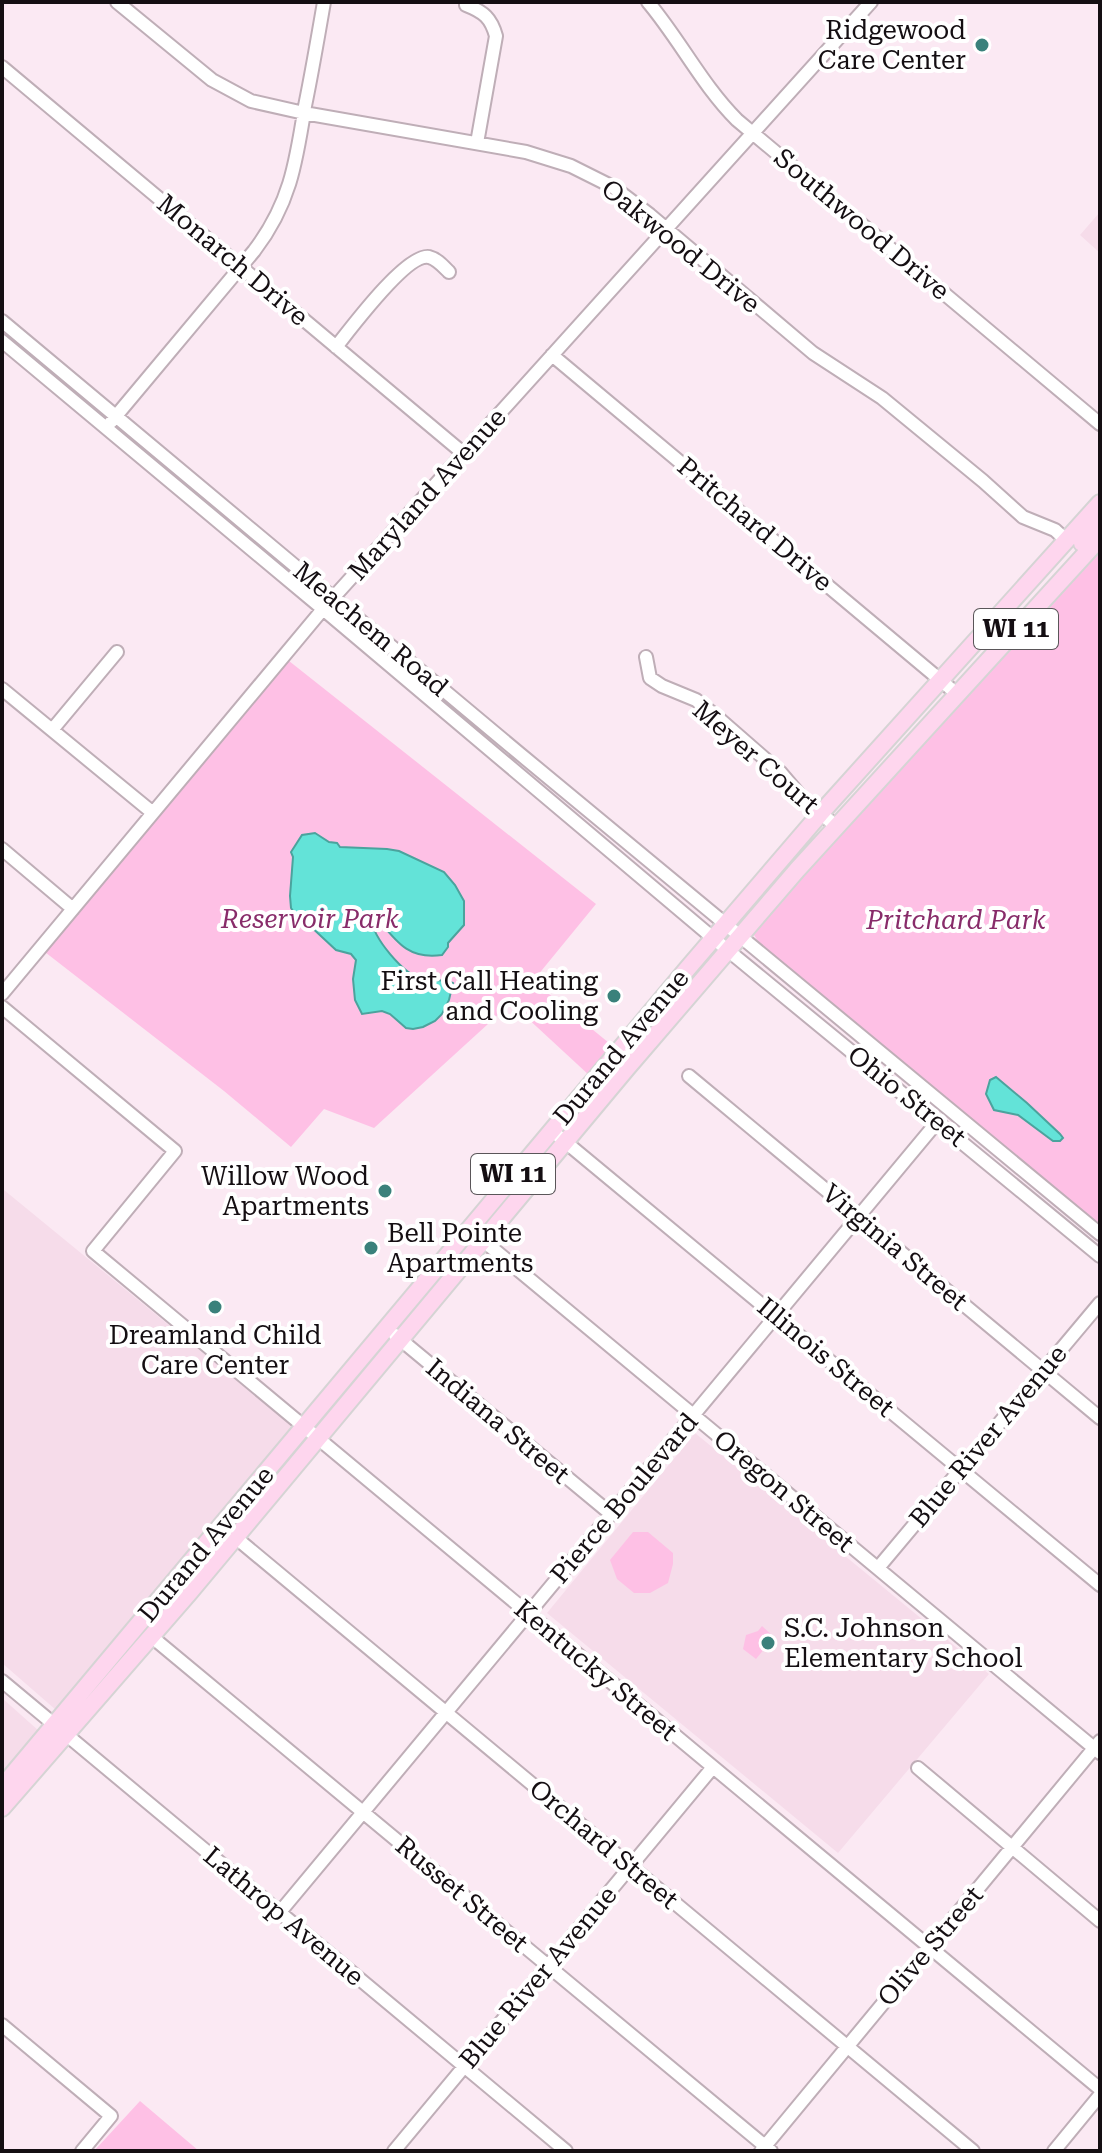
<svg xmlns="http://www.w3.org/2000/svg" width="1102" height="2153" viewBox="0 0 1102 2153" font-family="'Roboto Serif',serif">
  <rect width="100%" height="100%" fill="#fbe9f3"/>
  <path fill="#f6dcea" d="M1100,212V253L1080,235Z
    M4,1190L292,1426L291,1434L56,1710L2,1663V1193Z
    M695,1433L989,1674L838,1853L547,1613Z
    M2,1698L39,1731L2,1776Z"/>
  <path fill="#fec0e5" d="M1100,547V1225L759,943L754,935L757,927Z
    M284,657L596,904L533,981L614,1047L590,1076L511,1003L374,1128L324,1109L291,1147L224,1091L41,949Z
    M633,1532H648L673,1553V1564L668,1583L650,1593H634L617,1579L610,1560Z
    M762,1626L774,1637L756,1659L743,1649L746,1635L758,1631Z
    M140,2101L199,2151H94Z"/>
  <path fill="#63e3d8" stroke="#4ba39d" stroke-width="2" d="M315,833L329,842L337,843L340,847L387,849L399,851L444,872L455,885L464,901V925L448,943V947L442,955C408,960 396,941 377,918H371C373,938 403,974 422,979C433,982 444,978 453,983L449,1000L442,1014L435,1021L423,1027L413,1029L406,1028L390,1014L382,1011L362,1014L355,1000L353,979L356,960L351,954L336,950L308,924L297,917L291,908L290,896L293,857L291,852L302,835Z
    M996,1077L1027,1103L1060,1134L1063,1138L1060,1141H1053L1018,1115L994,1110L986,1094L990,1080Z"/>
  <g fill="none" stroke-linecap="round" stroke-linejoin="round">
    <g stroke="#bfaeb7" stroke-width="16">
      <path id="minor" d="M117,2L212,80L251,101L304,113L526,152L571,166L613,187L650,215L813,353L882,398L983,481L1023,517L1055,530L1067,541
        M648,2C680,40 702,85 737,120L1100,424
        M466,5C484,12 491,18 496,36L477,143
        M2,67L463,453
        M2,321L520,754L1100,1234
        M2,341L323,609L713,938L1100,1256
        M336,347C351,328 407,253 429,257C437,259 443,266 449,272
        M552,355L957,694
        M111,422L254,251C290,204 296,163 305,106C312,72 318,37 324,2
        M646,657L650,678L662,686L696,700L717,717L780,772L803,799L836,826
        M2,689L153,813
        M52,730L117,652
        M2,849L73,909
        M2,994L323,609L871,2
        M2,1007L175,1151L93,1251L1100,2089
        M689,1076L1100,1418
        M551,1130L1100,1585
        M468,1228L1100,1753
        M395,1335L611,1514
        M235,1537L973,2151
        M878,1568L1100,1303
        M152,1637L771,2151
        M2,1681L566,2151
        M918,1768L1100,1921
        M280,1912L938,1121
        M2,2025L111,2116L82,2151
        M394,2151L713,1767
        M761,2151L1100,1741
        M1054,2151L1100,2095"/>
    </g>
    <g stroke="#d5d4d4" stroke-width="20">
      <path id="major" d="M1082,543L1100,523
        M2,1787L688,968L820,814L1100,503
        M2,1808L189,1593L627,1068L797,870L1100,538"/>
    </g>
    <use href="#minor" stroke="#fff" stroke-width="12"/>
    <use href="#major" stroke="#fed6ee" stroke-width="16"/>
  </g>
  <g fill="#3a817b" stroke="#fff" stroke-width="3">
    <circle cx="982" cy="45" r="8"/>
    <circle cx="614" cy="996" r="8"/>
    <circle cx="385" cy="1191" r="8"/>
    <circle cx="371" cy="1248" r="8"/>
    <circle cx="215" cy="1307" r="8"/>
    <circle cx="768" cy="1643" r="8"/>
  </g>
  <g text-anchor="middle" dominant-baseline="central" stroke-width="8" stroke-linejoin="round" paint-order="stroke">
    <g fill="#fff" stroke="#5a5659" stroke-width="2">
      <rect x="974" y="609" width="84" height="40" rx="6"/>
      <rect x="471" y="1154" width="84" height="40" rx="6"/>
    </g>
    <g font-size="24" font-weight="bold" fill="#140e12">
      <text x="1016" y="629">WI 11</text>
      <text x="513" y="1174">WI 11</text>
    </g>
    <g font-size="26" fill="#140e12" stroke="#fff" text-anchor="end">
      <text x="966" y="30">Ridgewood<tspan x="966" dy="30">Care Center</tspan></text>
      <text x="598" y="981">First Call Heating<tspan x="598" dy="30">and Cooling</tspan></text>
      <text x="369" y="1176">Willow Wood<tspan x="369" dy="30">Apartments</tspan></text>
      <text x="387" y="1233" text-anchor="start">Bell Pointe<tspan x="387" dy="30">Apartments</tspan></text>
      <text x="215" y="1335" text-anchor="middle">Dreamland Child<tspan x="215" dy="30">Care Center</tspan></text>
      <text x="784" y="1628" text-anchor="start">S.C. Johnson<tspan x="784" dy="30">Elementary School</tspan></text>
    </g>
    <g font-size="26" fill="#140e12" stroke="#fff">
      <text transform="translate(862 224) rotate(40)">Southwood Drive</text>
      <text transform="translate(681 246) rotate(39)">Oakwood Drive</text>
      <text transform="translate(233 260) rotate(40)">Monarch Drive</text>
      <text transform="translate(427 494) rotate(-48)">Maryland Avenue</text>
      <text transform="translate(755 524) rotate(40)">Pritchard Drive</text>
      <text transform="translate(371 629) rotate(40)">Meachem Road</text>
      <text transform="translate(756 757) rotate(41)">Meyer Court</text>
      <text transform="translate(621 1047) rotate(-50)">Durand Avenue</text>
      <text transform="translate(907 1096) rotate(39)">Ohio Street</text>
      <text transform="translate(895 1247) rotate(40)">Virginia Street</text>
      <text transform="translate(826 1357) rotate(40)">Illinois Street</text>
      <text transform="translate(498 1421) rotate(40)">Indiana Street</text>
      <text transform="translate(988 1436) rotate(-50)">Blue River Avenue</text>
      <text transform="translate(784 1491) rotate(40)">Oregon Street</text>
      <text transform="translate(624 1498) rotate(-50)">Pierce Boulevard</text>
      <text transform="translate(206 1544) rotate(-50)">Durand Avenue</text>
      <text transform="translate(596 1670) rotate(40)">Kentucky Street</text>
      <text transform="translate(604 1844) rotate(40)">Orchard Street</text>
      <text transform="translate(462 1894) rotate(40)">Russet Street</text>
      <text transform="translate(284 1916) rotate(40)">Lathrop Avenue</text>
      <text transform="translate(930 1946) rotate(-50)">Olive Street</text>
      <text transform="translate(538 1977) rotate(-50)">Blue River Avenue</text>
    </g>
    <g font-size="26" font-style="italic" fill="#882c6a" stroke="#fff">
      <text x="310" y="919">Reservoir Park</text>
      <text x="956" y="920">Pritchard Park</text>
    </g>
  </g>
  <rect width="1102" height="2153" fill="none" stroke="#140e12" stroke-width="8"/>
</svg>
